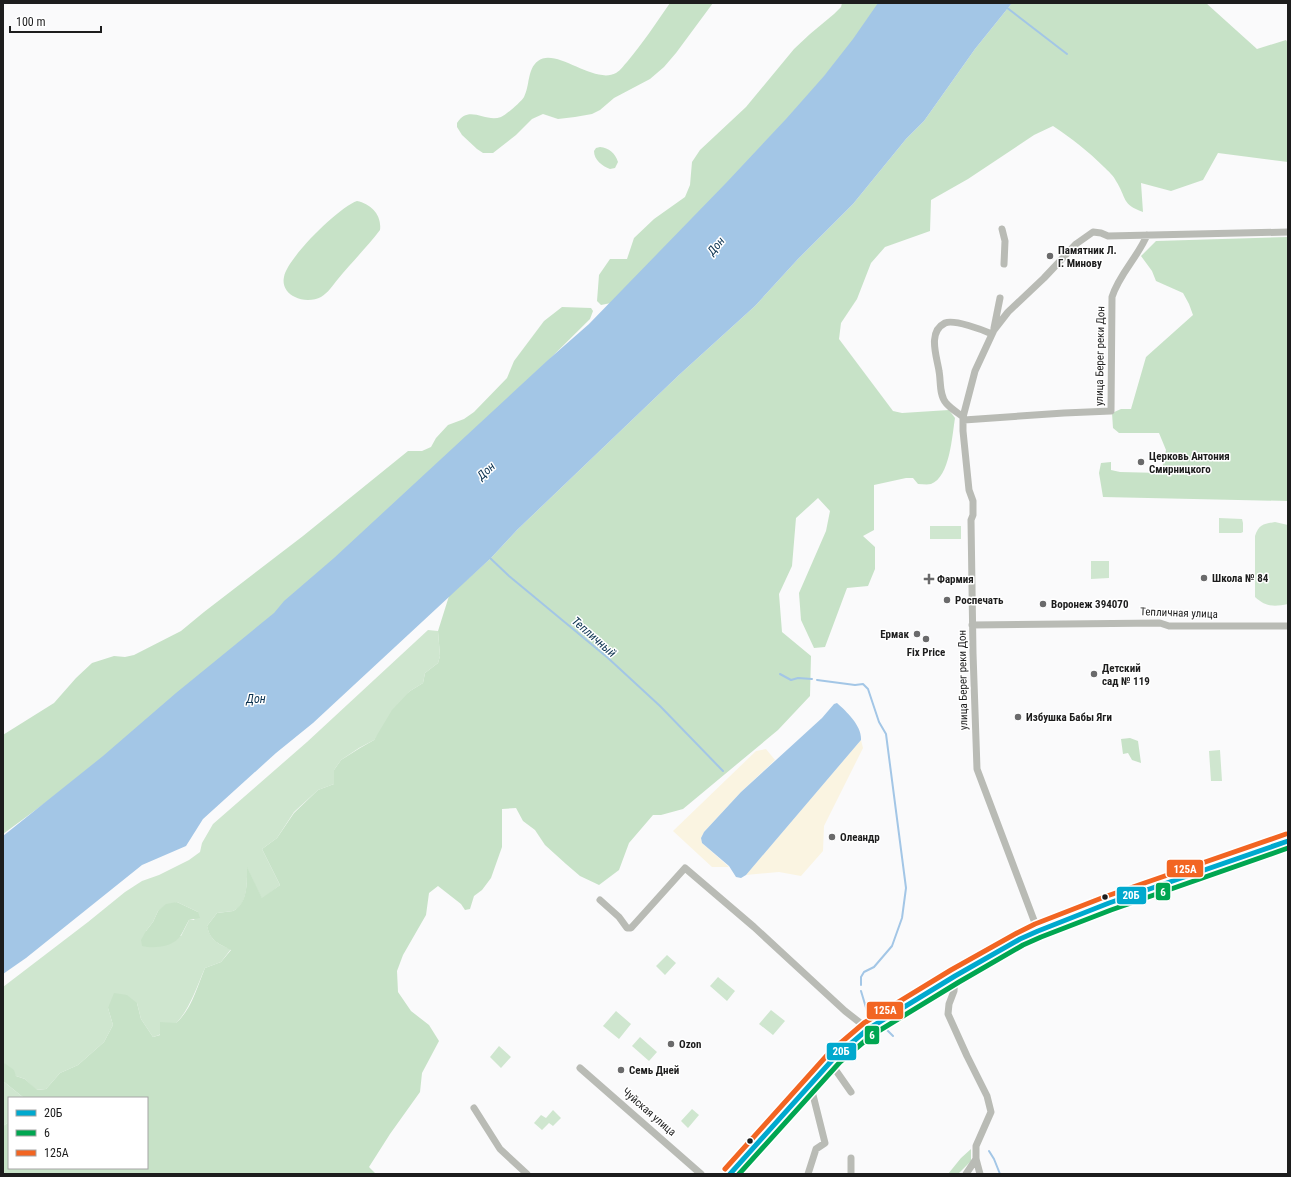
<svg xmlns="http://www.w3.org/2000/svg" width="1291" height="1177" viewBox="0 0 1291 1177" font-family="'Roboto Condensed',sans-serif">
  <rect width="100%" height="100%" fill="#fafafb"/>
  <path fill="#cfe6cf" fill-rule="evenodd" d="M1219,518L1242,519L1243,523V532L1241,533H1219Z
    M1275,522L1288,525V604C1274,607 1266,607 1255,597V536C1259,524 1264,524 1275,522Z
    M930,526H961V539H930Z
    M1091,561H1109V578L1091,579Z
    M428,630L438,631L440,656L438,663L425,673L423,683L410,691L374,740L359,748L341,760L334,770V784L318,790L294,812L277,838L262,849L280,885L262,899L247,868C247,882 248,905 233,911C228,912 222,912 217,913L207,926C210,940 219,945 231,949L221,962L205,968C193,995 185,1028 153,1037L141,1019L137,1003L108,1008L113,1025L104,1042L78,1065L60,1073L46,1089L36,1090L25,1079L16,1076L3,1062V987L88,922L125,892L142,881L159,875L189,860L200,852L202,843L213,824L307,742ZM177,902L198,912L194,920H189L181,936L146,931L153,922L158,911Z
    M1220,750L1222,781H1211L1209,751Z
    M667,955L676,963L665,975L656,966Z
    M718,977L735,991L727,1001L710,986Z
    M771,1010L785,1021L773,1035L759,1024Z
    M616,1011L631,1024L619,1039L603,1026Z
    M640,1037L657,1052L649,1061L632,1046Z
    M499,1046L511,1057L501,1068L490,1057Z
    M3,1081L24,1098H9V1122L3,1126Z
    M692,1109L699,1115L688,1128L681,1121Z
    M553,1110L561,1118L553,1126L549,1123L542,1130L534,1123L541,1115L546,1118Z"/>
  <path fill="#c7e2c7" d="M670,3H713L676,53L664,67L650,79L614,98L600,110L592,114L575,117L558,119L543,114L532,119L516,135L493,153H483L477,149L462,135L457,127V123C469,104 485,123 501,117C506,115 521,102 524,97C530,86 527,69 538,61C556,47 594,85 616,73C621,70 624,65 627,62C643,43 656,23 670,3Z
    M842,3H884L780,131L611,303L601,305L597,301L599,275L610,259H627L634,238L654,219L685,197L690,185L692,162L700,150L746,107L794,49L810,34L834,14L841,7Z
    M1012,3H1206L1257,49L1286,40L1288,43V162L1218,153L1203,180L1171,191L1141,183L1143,212C1121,204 1127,198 1116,181C1114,176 1108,171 1104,167C1088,151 1071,138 1053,126L1034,135L968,179L931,200L930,231L885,247L871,263L857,299L841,323L839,339L893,411L902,413L949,410L955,418C952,436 950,477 931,484C927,485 922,484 918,484L913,478H906L874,485V530L863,536L875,547V569L868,586L847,588L825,647L814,648L801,620L799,593L826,531L830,511L818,498L796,518L792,566L779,594L782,632L811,656L810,696L778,730L683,809L661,815H653L629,843L619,870L599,885L580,876L566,864L545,845L535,830L523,821L516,808L502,809V847L491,878L482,890L474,896L470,909L465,910L461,904L438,886L429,893L426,915L403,955L397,971L398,992L411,1011L429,1025L439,1041L422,1073L420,1092L390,1134L369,1167L376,1174H3V1126L9,1122V1168H147V1098H24L3,1081V1062L14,1070L16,1076L25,1079L37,1090L46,1089L60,1073L78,1065L104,1042L113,1025L108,1008L114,993L127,995L137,1003L141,1019L153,1037L160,1035V1022L176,1023C192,1009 197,987 205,968L221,962L231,950C219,944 210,941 207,926L217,913C222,912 228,912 233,911C248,904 247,881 247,867L262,898L280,885L262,849L277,838L294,813L318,790L334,784V770L341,760L360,748L374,740L392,710L410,691L423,683L425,673L438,663L440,656L438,631L449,596L491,558L517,530L679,375L755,306L798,259L853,204L906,139L924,121L975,49Z
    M600,147C609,148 615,153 618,162L615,168L610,169C602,166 594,160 594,151L596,148Z
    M357,201C371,204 382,215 380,230C367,247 352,262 338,279C333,285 328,293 321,297C314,301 302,301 295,297C287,293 282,286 284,277C287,258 339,207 357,201Z
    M1288,237V501L1103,497L1099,473L1101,463L1111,462V470L1120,472L1161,473L1166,450L1159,433H1119L1113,428L1112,413L1121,409H1131L1146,357L1193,315L1189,304L1183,293L1156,281L1152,271L1141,256L1156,241Z
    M562,307L591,308L593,311L590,319L491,417L265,623L79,778L3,834V735L6,733L54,703L76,678L92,663L114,656L125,657L134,655L181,631L204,612L303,536L408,451H422L431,447L436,438L448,425L464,419L474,412L507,378L514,361L544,321Z
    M1130,738L1138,741L1141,763L1132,760L1128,753L1123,754L1121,739Z
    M177,902L198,912L200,918L189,920C186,925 184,930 181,935C174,947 154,949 142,946L141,940L146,931L153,922L158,911L166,904Z
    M971,1149V1161L958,1174H948L961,1158Z"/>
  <path fill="#faf4e1" d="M861,740L863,748L824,826L823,851L801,876L779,872L746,875Z
    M766,749L775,760L741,792L704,832L701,838L702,843L729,867H712L673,831L756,751Z"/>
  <path fill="#a3c6e6" d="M878,3H1012L975,49L924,121L906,139L853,204L798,259L755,306L679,375L517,530L491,558L313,723L276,753L203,819L186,846L142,865L26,958L3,974V836L103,756L176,693L274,613L284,601L334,558L548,360L589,324L726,183L786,119L824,76L853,39Z
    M837,703C847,712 862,726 861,740L746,875L741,878L736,877L729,866L702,843L701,838L704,832L741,792L822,718L834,704Z"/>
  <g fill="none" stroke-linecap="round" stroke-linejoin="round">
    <path stroke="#a3c6e6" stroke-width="2" d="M1006,7L1067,54
      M489,557L509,576L608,658L660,706L723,771
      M780,674L791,680L798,678L812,679
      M817,680L855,685L863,684L868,689L879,722L886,734L906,888L902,918L892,946L874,967L864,972L861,977V985
      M861,991L867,1011L875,1018
      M883,1026L893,1036
      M989,1151L994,1159L1000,1174"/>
    <path stroke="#b9bbb5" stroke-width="7" d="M1002,229L1005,241L1004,264
      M994,328L1000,298
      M963,417C958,413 950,408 946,403C939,395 941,381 939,371C937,357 927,332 945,323C954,319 983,330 992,334
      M964,420L1064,413L1111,411L1112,297C1119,274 1138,257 1147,235
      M972,625L1160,623L1169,626H1288
      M600,900L619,917L627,928H631L685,868L754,927L845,1011L868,1029
      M1038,931L977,769L973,653L971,520L973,515V501L969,490L963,431V417L975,371L994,330L1008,312L1044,278L1076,244L1093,232L1101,233L1108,236L1288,232
      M955,976L954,991L949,1004L948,1014L967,1056L987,1096L991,1112L976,1146V1159L980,1174
      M830,1062L851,1092
      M580,1068L701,1174
      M474,1108L500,1149L527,1174
      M851,1158V1174
      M808,1174L816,1149L825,1143L810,1083
      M966,1174L976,1159"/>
    <path stroke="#b9bbb5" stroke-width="9" d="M730,1174L835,1057L868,1029L955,976L1020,939L1038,931L1109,903L1288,841"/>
    <g stroke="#fff" stroke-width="8">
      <path id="bus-1" d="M730,1174L835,1057L868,1029L955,976L1020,939L1038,931L1109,903L1288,841"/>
    </g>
    <g stroke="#fff" stroke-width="8">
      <path id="bus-2" d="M739,1174L840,1062L872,1035L959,982L1023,945L1041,937L1111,910L1288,848"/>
    </g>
    <g stroke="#fff" stroke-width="8">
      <path id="bus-3" d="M725,1169L830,1052L864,1023L951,970L1017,933L1035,924L1107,896L1286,834"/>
    </g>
    <use href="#bus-1" stroke="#00a9ce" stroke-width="5"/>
    <use href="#bus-2" stroke="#00a651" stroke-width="5"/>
    <use href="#bus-3" stroke="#f26522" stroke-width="5"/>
  </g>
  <g fill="#6a6a6b" stroke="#fff" stroke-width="1.5">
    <circle cx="1050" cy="256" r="4"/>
    <circle cx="1141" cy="462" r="4"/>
    <circle cx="1204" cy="578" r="4"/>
    <path d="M927 573h4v4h4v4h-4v4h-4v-4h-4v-4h4z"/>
    <circle cx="947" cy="600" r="4"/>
    <circle cx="1043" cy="604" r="4"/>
    <circle cx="917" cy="634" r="4"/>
    <circle cx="926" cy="639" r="4"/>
    <circle cx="1094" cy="674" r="4"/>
    <circle cx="1018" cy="717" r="4"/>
    <circle cx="832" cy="837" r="4"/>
    <circle cx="671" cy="1044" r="4"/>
    <circle cx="621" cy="1070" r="4"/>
  </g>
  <g fill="#1d1d1d" stroke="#fff" stroke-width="1.5">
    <circle cx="1105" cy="897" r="3.5"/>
    <circle cx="750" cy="1141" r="3.5"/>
  </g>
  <g text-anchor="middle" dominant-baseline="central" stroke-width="3" stroke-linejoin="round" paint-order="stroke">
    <g font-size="11" font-weight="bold" fill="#1d1d1d" stroke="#fff" text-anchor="start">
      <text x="1058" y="250">Памятник Л.<tspan x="1058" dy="13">Г. Минову</tspan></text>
      <text x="1149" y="456">Церковь Антония<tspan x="1149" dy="13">Смирницкого</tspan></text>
      <text x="1212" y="578">Школа № 84</text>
      <text x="937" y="579">Фармия</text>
      <text x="955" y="600">Роспечать</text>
      <text x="1051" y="604">Воронеж 394070</text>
      <text x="909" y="634" text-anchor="end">Ермак</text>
      <text x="926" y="652" text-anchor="middle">Fix Price</text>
      <text x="1102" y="668">Детский<tspan x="1102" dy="13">сад № 119</tspan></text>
      <text x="1026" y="717">Избушка Бабы Яги</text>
      <text x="840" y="837">Олеандр</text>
      <text x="679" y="1044">Ozon</text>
      <text x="629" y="1070">Семь Дней</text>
    </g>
    <g font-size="11" fill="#1d1d1d" stroke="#fff">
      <text transform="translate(1100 356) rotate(-89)">улица Берег реки Дон</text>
      <text transform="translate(1179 613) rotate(2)">Тепличная улица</text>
      <text transform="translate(963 680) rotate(-91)">улица Берег реки Дон</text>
      <text transform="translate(649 1112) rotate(41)">Чуйская улица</text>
    </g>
    <g font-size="12" font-style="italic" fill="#0c3351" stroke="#fff">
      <text transform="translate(716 246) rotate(-50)">Дон</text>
      <text transform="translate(486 471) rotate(-42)">Дон</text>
      <text transform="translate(594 637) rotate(41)">Тепличный</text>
      <text x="256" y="699">Дон</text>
    </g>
  </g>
  <g stroke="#fff" stroke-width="1.5">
    <rect x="1166" y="859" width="38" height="19" rx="4" fill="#f26522"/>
    <rect x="1155" y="882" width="16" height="19" rx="4" fill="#00a651"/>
    <rect x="1116" y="886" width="31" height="19" rx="4" fill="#00a9ce"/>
    <rect x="866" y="1001" width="38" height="19" rx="4" fill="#f26522"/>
    <rect x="864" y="1025" width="16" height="20" rx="4" fill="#00a651"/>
    <rect x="826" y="1042" width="31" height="19" rx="4" fill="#00a9ce"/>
  </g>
  <g font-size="11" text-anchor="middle" font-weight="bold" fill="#fff">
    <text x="1185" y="873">125А</text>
    <text x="1163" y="896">6</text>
    <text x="1131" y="899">20Б</text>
    <text x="885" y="1014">125А</text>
    <text x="872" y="1039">6</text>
    <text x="841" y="1055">20Б</text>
  </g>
  <rect width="1291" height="1177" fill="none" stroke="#1d1d1d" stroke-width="8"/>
  <rect x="8" y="1097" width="140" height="72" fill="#ffffff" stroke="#a5a5a5"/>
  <rect x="16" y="1110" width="20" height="6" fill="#00a9ce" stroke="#a5a5a5"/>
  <text x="44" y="1117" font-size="12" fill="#1d1d1d">20Б</text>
  <rect x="16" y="1130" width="20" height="6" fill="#00a651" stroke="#a5a5a5"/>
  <text x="44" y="1137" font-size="12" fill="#1d1d1d">6</text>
  <rect x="16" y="1150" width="20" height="6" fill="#f26522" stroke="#a5a5a5"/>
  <text x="44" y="1157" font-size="12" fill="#1d1d1d">125А</text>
  <path d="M10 26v6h91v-6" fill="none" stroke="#1d1d1d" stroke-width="2"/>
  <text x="16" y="26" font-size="12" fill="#1d1d1d" stroke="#ffffff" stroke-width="3" paint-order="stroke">100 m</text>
</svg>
